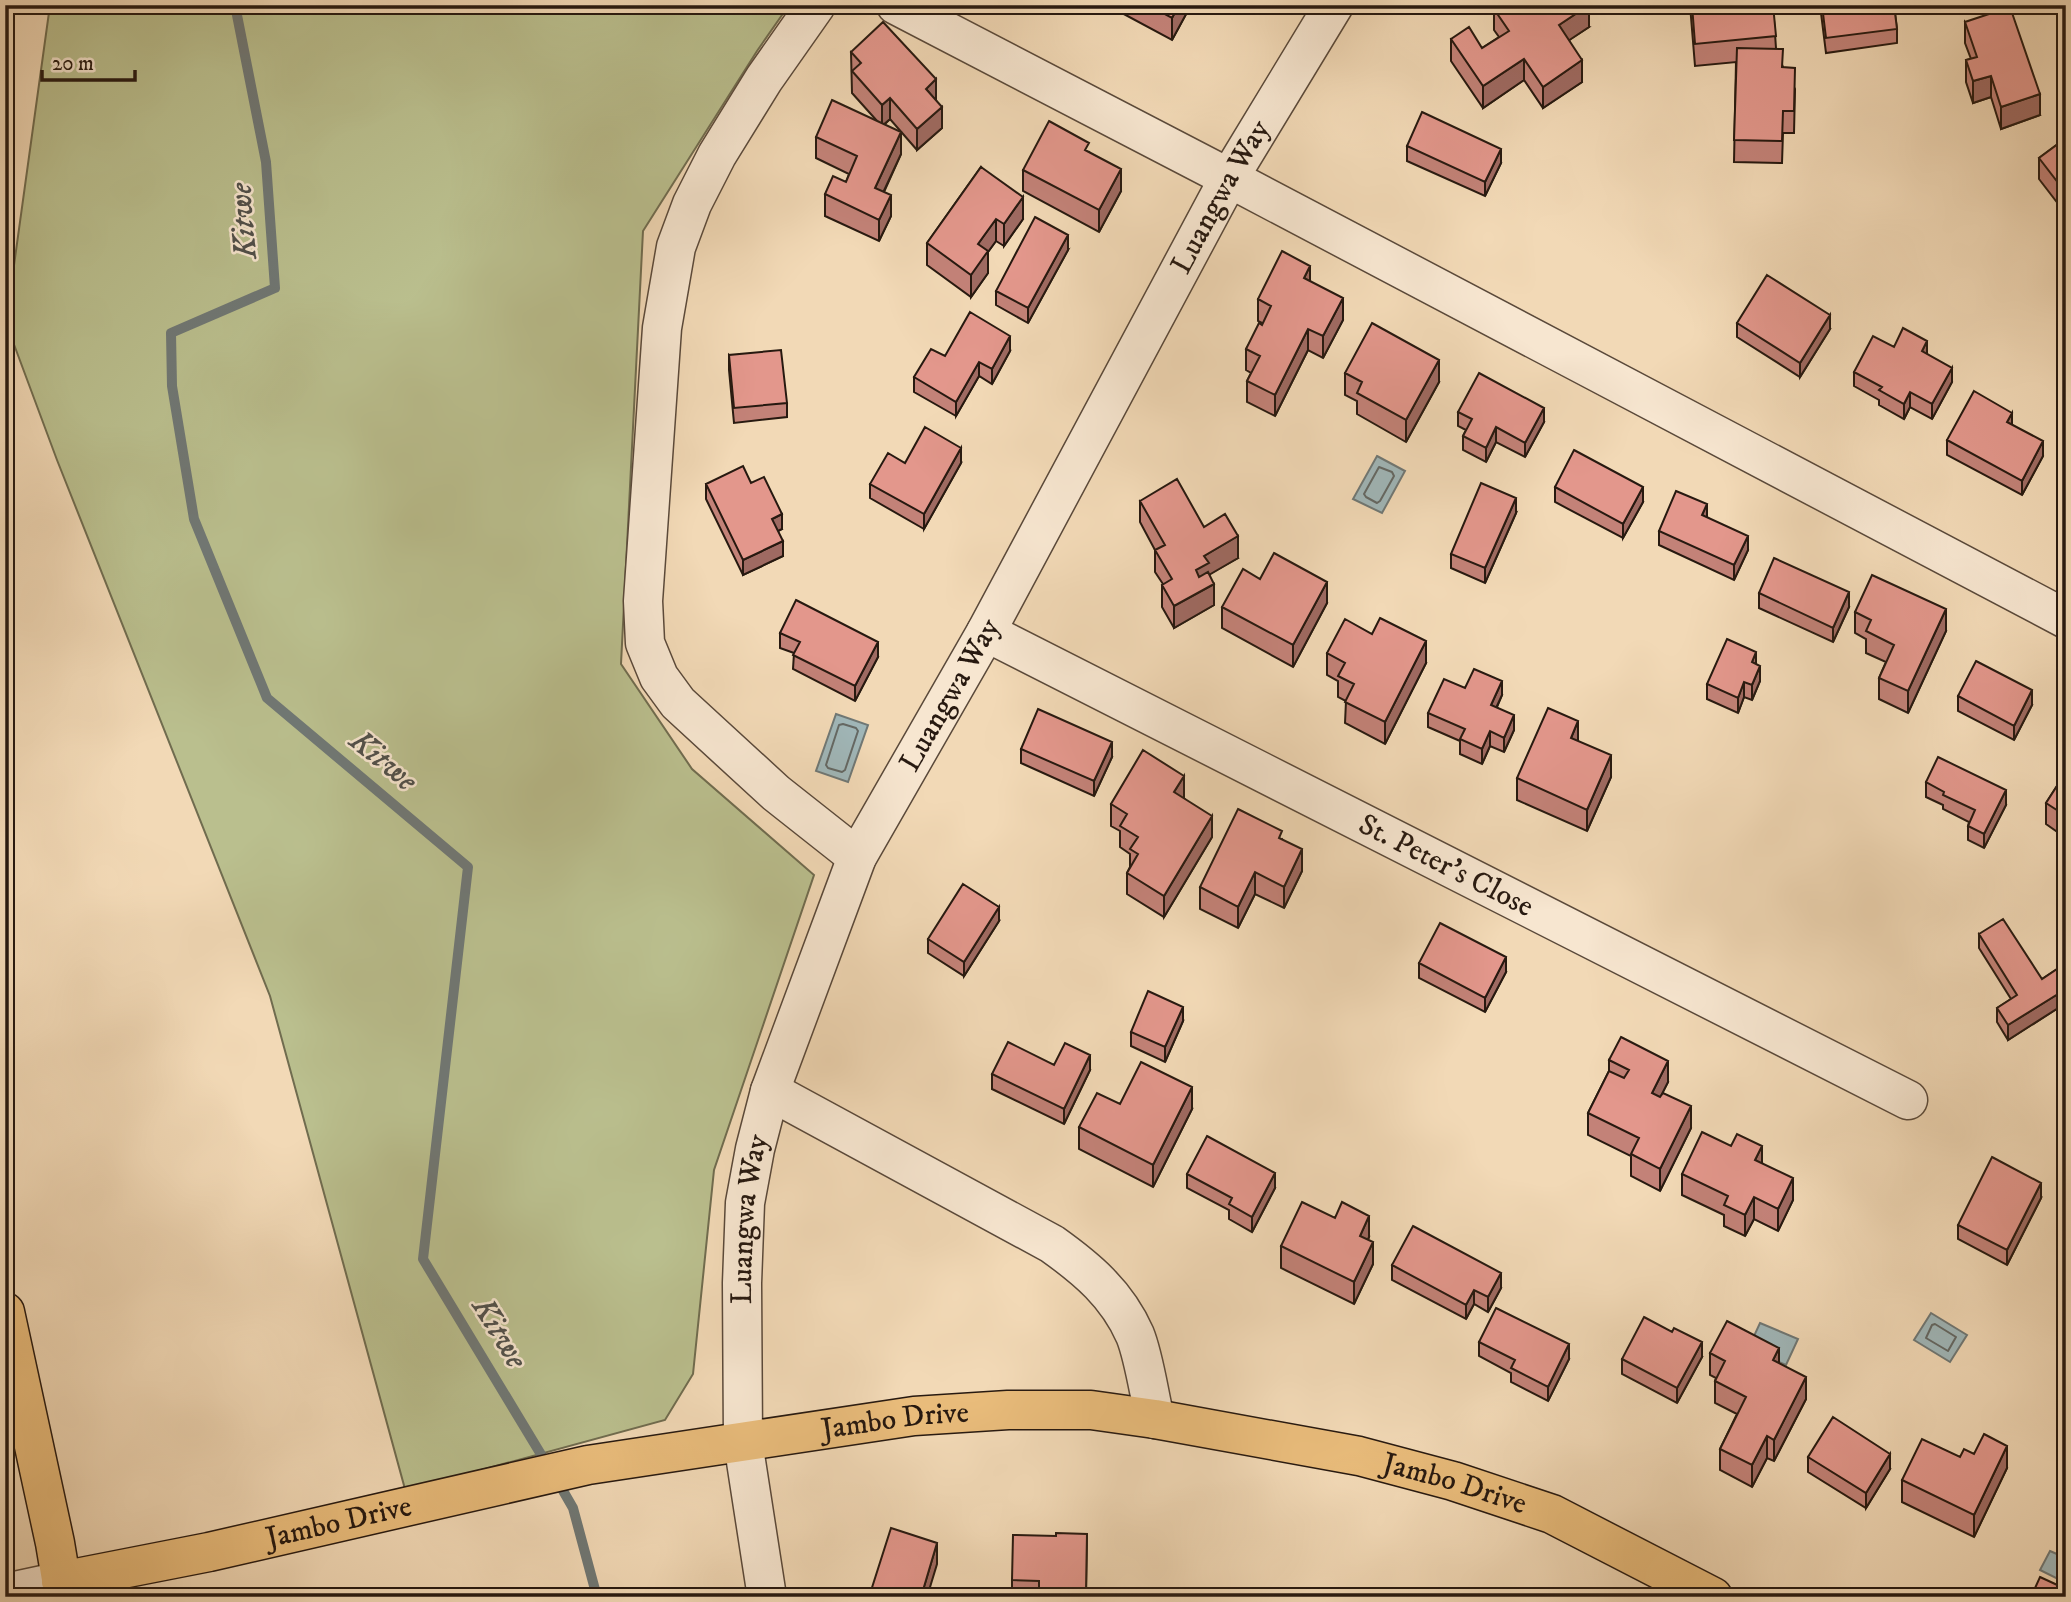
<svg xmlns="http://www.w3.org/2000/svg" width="2071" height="1602" viewBox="0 0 2071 1602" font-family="'IM FELL DW Pica',serif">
  <rect width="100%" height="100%" fill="#f2d9b6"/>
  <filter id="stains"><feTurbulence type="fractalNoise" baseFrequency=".00286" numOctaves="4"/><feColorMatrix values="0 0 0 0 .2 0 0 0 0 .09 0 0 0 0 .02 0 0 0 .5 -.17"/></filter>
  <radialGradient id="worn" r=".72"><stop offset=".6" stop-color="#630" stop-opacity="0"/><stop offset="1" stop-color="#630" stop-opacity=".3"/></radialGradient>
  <path fill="#babf8e" stroke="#706c4f" stroke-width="2" d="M50,5H789L757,51L643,231L621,664L692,769L814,875L714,1170L693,1374L665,1420L437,1482L405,1489L270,996L57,460L6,323Z"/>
  <path fill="#a0b7b9" stroke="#707875" stroke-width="2" d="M1377,456L1405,471L1382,513L1353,499Z
    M836,714L868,725L848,782L816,771Z
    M1931,1313L1967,1335L1950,1362L1914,1340Z
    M1760,1323L1798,1339L1786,1365L1748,1349Z
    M2050,1551L2066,1558V1583L2040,1570Z"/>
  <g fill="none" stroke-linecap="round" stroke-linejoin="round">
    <path stroke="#646864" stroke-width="2" d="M1379,467L1392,472L1394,476L1380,501L1377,503L1366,497L1364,494Z
      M843,724L856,728L858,731L845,770L842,772L828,768L826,765L839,725Z
      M1935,1324L1956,1337L1948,1351L1926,1338L1932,1325Z"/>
    <path stroke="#707875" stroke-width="10" d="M235,5L266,162L275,288L171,333L172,386L194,519L267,698L468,867L423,1259L548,1466
      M558,1482L573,1508L597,1597"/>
    <g stroke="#5a493a" stroke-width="41">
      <g id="minor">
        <path d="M816,5L764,79L717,155L692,204L676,247L662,328L643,601L645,643L659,677L678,703L776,793L857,857"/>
        <path d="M896,5L1229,178L2066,619"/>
        <path id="s1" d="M986,632L1908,1100"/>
        <path d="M770,1091L1052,1244C1087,1269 1117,1294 1135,1335C1144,1357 1149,1394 1155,1419"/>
        <path d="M5,1593L61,1581"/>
        <path id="s2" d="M767,1597L743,1442L742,1283L745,1203L755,1149L770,1091L857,857L986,632L1229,178L1334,5"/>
      </g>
    </g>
    <g stroke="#271910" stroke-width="41">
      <g id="major">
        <path d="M5,1312L55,1543L64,1597"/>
        <path id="s3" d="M61,1581L209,1552L588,1465L914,1416L1008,1410H1091L1155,1419L1359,1456L1453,1481L1552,1514L1713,1597"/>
      </g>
    </g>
    <use href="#minor" stroke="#f7e6d0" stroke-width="38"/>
    <use href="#major" stroke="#e9bc7b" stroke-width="38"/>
  </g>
  <path fill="#c38278" stroke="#271910" stroke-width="2" d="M1107,5H1191L1172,40Z
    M1690,5H1773L1776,48L1783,67L1795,89L1794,133H1783L1782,163L1734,162L1736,62L1695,66Z
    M1820,5H1894L1897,29V43L1826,53Z
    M1494,9L1589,27L1569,40L1582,82L1543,108L1524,80L1483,108L1451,61V39L1482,48L1499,37L1494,30Z
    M1965,22L2040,115L2001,129L1991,97L1973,103L1966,82V60L1971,59L1965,43Z
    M851,52L936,100L942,128L917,150L890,119L884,125L901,154L884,192L891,216L879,241L825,216V194L846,182L849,174L816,158V137L878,122L852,93Z
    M2066,138V214L2039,179V158Z
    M1407,146L1501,163L1485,196L1407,161Z
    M1089,152L1121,191L1099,232L1023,191V170Z
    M981,167L1023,219L1004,246L996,241L988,252V273L971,297L927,265V243Z
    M1068,250L1028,323L996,305V291Z
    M1310,281L1343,320L1323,358L1308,350L1275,416L1247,402V381L1251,373L1246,370V349L1262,323L1258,321V299Z
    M1737,323L1830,329L1800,377L1737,337Z
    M1894,347L1927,354L1952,382L1932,419L1910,407L1904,419L1879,405V400L1854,386V372Z
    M1010,351L992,384L979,376L956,416L914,392V377L945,356Z
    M729,355L787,403V417L734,423L729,370Z
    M1345,373L1439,382L1406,442L1357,414V401L1345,395Z
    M1458,412L1544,422L1525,457L1496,442L1486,462L1463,450V436L1466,430L1458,426Z
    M2012,425L2043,456L2022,495L1947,455V440Z
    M961,463L924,529L870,498V484Z
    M2066,465V499L2058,495V480Z
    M751,483L782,529L778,531L783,556L743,575L706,499V484Z
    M1555,487L1643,502L1623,538L1555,502Z
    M1140,501L1204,527L1238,558L1209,574L1214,605L1174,628L1162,607V585L1163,584L1155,572V550L1140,522Z
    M1516,513L1485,583L1451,568V554Z
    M1707,517L1748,550L1734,580L1659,545V531Z
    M1260,579L1327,603L1293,667L1222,628V607Z
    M1759,593L1849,607L1833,642L1759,608Z
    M1855,612L1946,631L1908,713L1879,699V678L1886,662L1866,653V639L1855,633Z
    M780,633L878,657L855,701L793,669L794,653L780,648Z
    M1327,653L1426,663L1385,744L1345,723L1346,701L1338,697V681L1327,675Z
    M1756,664L1760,681L1752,700L1744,697L1738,713L1707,699V684Z
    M1465,688L1502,695L1497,707L1514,730L1504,752L1490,746L1482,764L1460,754V741L1428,727V713Z
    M1958,696L2032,705L2014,740L1958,711Z
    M1578,741L1611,777L1587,831L1517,800V778Z
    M1021,749L1112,757L1094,796L1021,763Z
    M2066,772V838L2046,824V803Z
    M1926,782L2006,805L1984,848L1968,840V826L1969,822L1943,809V805L1926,797Z
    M1184,797V798L1212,837L1164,917L1127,894V873L1130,867V854L1120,847V831L1111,826V804Z
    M1282,839L1302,871L1284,908L1255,894L1238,928L1200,909V887Z
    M999,921L964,976L928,953V939Z
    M1979,934L2042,979L2066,963V1003L2008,1040L1997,1022V1008L2011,999L1979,948Z
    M1419,963L1506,972L1485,1012L1419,978Z
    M1183,1021L1165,1062L1131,1046V1032Z
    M1609,1060L1668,1082L1660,1097L1691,1128L1660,1191L1631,1176V1156L1588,1135V1113L1609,1071Z
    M1054,1065L1090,1070L1064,1124L992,1089V1074Z
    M1192,1109L1153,1187L1079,1149V1127Z
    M1762,1163L1793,1200L1778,1231L1754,1219L1745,1236L1724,1226V1215L1682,1195V1174Z
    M1187,1174L1275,1188L1252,1232L1229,1219V1210L1187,1188Z
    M2041,1198L2007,1265L1958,1239V1225Z
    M1369,1237L1368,1240L1373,1264L1354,1304L1281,1268V1246Z
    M1392,1265L1501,1288L1488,1312L1474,1304L1466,1319L1392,1280Z
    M1479,1342L1569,1359L1548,1401L1511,1382V1373L1479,1356Z
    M1710,1353L1779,1363L1806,1399L1774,1461L1767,1458L1752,1487L1720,1470V1449L1737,1414L1715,1403V1381L1716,1378L1710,1375Z
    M1702,1357L1677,1403L1622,1374V1359Z
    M1974,1454L2007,1468L1974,1537L1902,1502V1480L1960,1457Z
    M1808,1457L1890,1469L1866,1508L1808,1472Z
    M1087,1534L1086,1597H1039V1595H1012V1580L1056,1536Z"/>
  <path fill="#9f6a62" stroke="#271910" stroke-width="2" d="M1179,5H1191L1172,40V18Z
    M1589,5V27L1559,47V25Z
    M1524,59V80L1483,108V86Z
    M1582,60V82L1543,108V87Z
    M1991,76V97L1973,103V81Z
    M936,79V101L926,89Z
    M2040,94V115L2001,129V107Z
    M890,98V119L882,126V105Z
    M942,107V128L917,150V129Z
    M901,132V154L875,210V188Z
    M1501,149V163L1485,196V182Z
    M1121,169V191L1099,232V210Z
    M891,195V216L879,241V220Z
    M1023,197V219L1004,246V224Z
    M996,219V241L988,252V273L971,297V275L978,244Z
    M1068,235V250L1028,323V308Z
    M1310,266V287L1304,278Z
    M1343,298V320L1323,358V336Z
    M1830,315V329L1800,377V363Z
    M1308,329V350L1275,416V395Z
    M1010,336V351L992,384V369Z
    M1927,341V356L1922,351Z
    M1439,360V382L1406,442V420Z
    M979,362V376L956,416V402Z
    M1952,368V382L1932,419V404Z
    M1910,392V407L1904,419V404Z
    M1544,408V422L1525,457V443Z
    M2012,413V428L2007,422Z
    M1496,427V442L1486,462V448Z
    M2043,441V456L2022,495V481Z
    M961,448V463L924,529V514Z
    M1643,487V502L1623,538V524Z
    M1516,498V513L1485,583V568Z
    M1707,504V519L1702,515Z
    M782,514V529L772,534V519Z
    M1238,536V558L1209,575L1196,592V570L1204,556Z
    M1748,536V550L1734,580V565Z
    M783,541V556L743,575V560Z
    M1327,582V603L1293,667V645Z
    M1214,584V605L1174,628V606Z
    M1849,592V607L1833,642V628Z
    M1946,609V631L1908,713V691Z
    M1426,641V663L1385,744V722Z
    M878,642V657L855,701V686Z
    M1756,652V667L1752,662Z
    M1760,666V681L1752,700V685Z
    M1502,681V695L1491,719V705Z
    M1744,682V697L1738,713V698Z
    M2032,690V705L2014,740V726Z
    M1514,715V730L1504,752V738Z
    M1578,721V743L1571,738Z
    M1490,731V746L1482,764V749Z
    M1112,742V757L1094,796V781Z
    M1611,755V777L1587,831V810Z
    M1184,776V797L1174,814V792Z
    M2006,790V805L1984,848V834Z
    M1212,816V837L1164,917V896Z
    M1302,849V871L1284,908V887Z
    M1255,872V894L1238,928V907Z
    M999,907V921L964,976V962Z
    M1506,957V972L1485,1012V998Z
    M2066,989V1003L2008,1040V1025Z
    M1183,1007V1021L1165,1062V1047Z
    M1090,1055V1070L1064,1124V1109Z
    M1668,1061V1082L1652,1114V1093Z
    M1192,1087V1109L1153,1187V1165Z
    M1691,1106V1128L1660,1191V1169Z
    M1762,1146V1167L1755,1160Z
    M1275,1173V1188L1252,1232V1217Z
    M1793,1178V1200L1778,1231V1209Z
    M2041,1183V1198L2007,1265V1250Z
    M1754,1197V1219L1745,1236V1215Z
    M1369,1216V1237L1360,1257V1236Z
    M1373,1242V1264L1354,1304V1282Z
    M1501,1273V1288L1488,1312V1297Z
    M1474,1290V1304L1466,1319V1305Z
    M1702,1342V1357L1677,1403V1388Z
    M1569,1344V1359L1548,1401V1387Z
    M1779,1348V1369L1773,1360Z
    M1806,1377V1399L1774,1461V1440Z
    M1767,1436V1458L1752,1487V1465Z
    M2007,1446V1468L1974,1537V1515Z
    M1890,1454V1469L1866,1508V1493Z
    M937,1543V1564L927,1597H921Z"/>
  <path fill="#e3978c" stroke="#271910" stroke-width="2" d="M1148,5H1179L1172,18Z
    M1500,5H1589L1559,25L1582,60L1543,87L1524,59L1483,86L1451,39L1469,27L1482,48L1509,31L1494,9Z
    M1692,5H1773L1776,36L1695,44Z
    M1822,5H1894L1897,29L1826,38Z
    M2010,7L2040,94L2001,107L1991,76L1973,81L1966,60L1977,57L1965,22Z
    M883,22L936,79L926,89L942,107L917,129L890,98L882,105L852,71L861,63L851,52Z
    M1737,48L1783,49L1782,67L1795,68L1794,111H1783L1782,141L1734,140Z
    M832,100L901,132L875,188L891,195L879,220L825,194L833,176L846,182L857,156L816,137Z
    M1422,112L1501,149L1485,182L1407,146Z
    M1049,121L1089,143L1085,150L1121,169L1099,210L1023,170Z
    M2066,138V193L2039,158Z
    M981,167L1023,197L1004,224L996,219L978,244L988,251L971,275L927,243Z
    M1035,217L1068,235L1028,308L996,291Z
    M1282,251L1310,266L1304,278L1343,298L1323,336L1308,329L1275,395L1247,381L1260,356L1246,349L1259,323L1262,325L1271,306L1258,299Z
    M1767,275L1830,315L1800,363L1737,323Z
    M970,312L1010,336L992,369L979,362L956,402L914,377L931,349L945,356Z
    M1372,323L1439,360L1406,420L1357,393L1362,382L1345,373Z
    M1903,328L1927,341L1922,351L1952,368L1932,404L1910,392L1904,404L1879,390L1882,387L1854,372L1873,336L1894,347Z
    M781,350L787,403L734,408L729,355Z
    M1479,373L1544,408L1525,443L1496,427L1486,448L1463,436L1472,419L1458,412Z
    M1974,391L2012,413L2007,422L2043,441L2022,481L1947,440Z
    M925,427L961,448L924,514L870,484L888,453L905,463Z
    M1574,450L1643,487L1623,524L1555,487Z
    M2066,465V484L2058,480Z
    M743,466L751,483L764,477L782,514L772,519L783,541L743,560L706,484Z
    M1177,479L1204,527L1225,514L1238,536L1204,556L1209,563L1196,570L1199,577L1208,572L1214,584L1174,606L1162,585L1172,579L1155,550L1165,545L1140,501Z
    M1481,483L1516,498L1485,568L1451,554Z
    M1676,491L1707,504L1702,515L1748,536L1734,565L1659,531Z
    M1274,553L1327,582L1293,645L1222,607L1243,569L1260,579Z
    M1774,558L1849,592L1833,628L1759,593Z
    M1872,575L1946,609L1908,691L1879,678L1894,645L1866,631L1871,620L1855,612Z
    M796,600L878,642L855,686L793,655L800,642L780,633Z
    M1380,618L1426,641L1385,722L1345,702L1354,684L1338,676L1345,663L1327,653L1345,619L1372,634Z
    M1727,639L1756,652L1752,662L1760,666L1752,685L1744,682L1738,698L1707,684Z
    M1976,661L2032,690L2014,726L1958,696Z
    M1474,669L1502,681L1491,705L1514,715L1504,738L1490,731L1482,749L1460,739L1465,729L1428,713L1444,679L1465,688Z
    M1548,708L1578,721L1571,738L1611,755L1587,810L1517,778Z
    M1038,709L1112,742L1094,781L1021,749Z
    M1143,750L1184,776L1174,792L1212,816L1164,896L1127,873L1138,854L1130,849L1138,837L1120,826L1127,814L1111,804Z
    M1938,757L2006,790L1984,834L1968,826L1975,810L1943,795L1944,792L1926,782Z
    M2066,772V816L2046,803Z
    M1238,809L1282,831L1279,838L1302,849L1284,887L1255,872L1238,907L1200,887Z
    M963,884L999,907L964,962L928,939Z
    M2003,919L2042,979L2066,963V989L2008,1025L1997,1008L2017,995L1979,934Z
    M1440,923L1506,957L1485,998L1419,963Z
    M1148,991L1183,1007L1165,1047L1131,1032Z
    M1621,1037L1668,1061L1652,1093L1660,1097L1663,1093L1691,1106L1660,1169L1631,1154L1639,1138L1588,1113L1609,1071L1624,1078L1629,1070L1609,1060Z
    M1008,1042L1054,1065L1065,1043L1090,1055L1064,1109L992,1074Z
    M1141,1062L1192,1087L1153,1165L1079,1127L1097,1093L1120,1104Z
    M1702,1132L1731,1146L1737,1134L1762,1146L1755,1160L1793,1178L1778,1209L1754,1197L1745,1215L1724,1205L1728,1196L1682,1174Z
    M1207,1136L1275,1173L1252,1217L1229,1204L1232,1198L1187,1174Z
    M1992,1157L2041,1183L2007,1250L1958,1225Z
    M1302,1202L1335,1218L1342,1202L1369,1216L1360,1236L1373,1242L1354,1282L1281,1246Z
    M1413,1226L1501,1273L1488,1297L1474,1290L1466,1305L1392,1265Z
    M1496,1308L1569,1344L1548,1387L1511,1368L1515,1360L1479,1342Z
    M1644,1317L1672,1332L1674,1328L1702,1342L1677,1388L1622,1359Z
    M1727,1321L1779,1348L1773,1360L1806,1377L1774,1440L1767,1436L1752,1465L1720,1449L1746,1397L1715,1381L1725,1361L1710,1353Z
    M1833,1417L1890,1454L1866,1493L1808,1457Z
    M1984,1434L2007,1446L1974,1515L1902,1480L1922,1439L1960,1457L1964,1449L1974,1454Z
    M891,1528L937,1543L921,1597H869Z
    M1056,1533L1087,1534L1086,1590L1039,1588V1581L1012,1580L1013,1535L1056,1536Z
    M2040,1577L2066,1589V1597H2031Z"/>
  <g text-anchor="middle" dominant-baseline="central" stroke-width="5" stroke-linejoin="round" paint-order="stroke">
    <g font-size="30" fill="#271910" stroke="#f7e6d0">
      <text stroke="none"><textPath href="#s2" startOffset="1514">Luangwa Way</textPath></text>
      <text stroke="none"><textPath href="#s2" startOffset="947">Luangwa Way</textPath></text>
      <text stroke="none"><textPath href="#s1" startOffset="516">St. Peter's Close</textPath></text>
      <text stroke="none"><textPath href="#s2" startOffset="380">Luangwa Way</textPath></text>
      <text stroke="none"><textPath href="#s3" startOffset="850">Jambo Drive</textPath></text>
      <text stroke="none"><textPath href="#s3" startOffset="1418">Jambo Drive</textPath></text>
      <text stroke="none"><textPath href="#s3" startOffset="284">Jambo Drive</textPath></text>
    </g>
    <g font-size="32" font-style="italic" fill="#51504b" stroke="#f7e6d0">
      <text transform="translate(244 221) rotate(-94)">Kitwe</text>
      <text transform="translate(383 761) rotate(40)">Kitwe</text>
      <text transform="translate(499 1333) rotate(59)">Kitwe</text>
    </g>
  </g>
  <rect width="2071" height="1602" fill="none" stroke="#f2d9b6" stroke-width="28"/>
  <rect x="7" y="7" width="2057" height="1588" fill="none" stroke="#271910" stroke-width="3.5"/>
  <rect x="14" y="14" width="2043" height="1574" fill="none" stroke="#271910" stroke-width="2"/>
  <path d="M42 70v10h93v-10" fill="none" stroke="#271910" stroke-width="3.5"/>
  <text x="52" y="70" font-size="21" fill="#271910" stroke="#f7e6d0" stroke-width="5" paint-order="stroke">20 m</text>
  <rect width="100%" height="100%" filter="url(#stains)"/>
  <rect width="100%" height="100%" fill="url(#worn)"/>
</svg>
